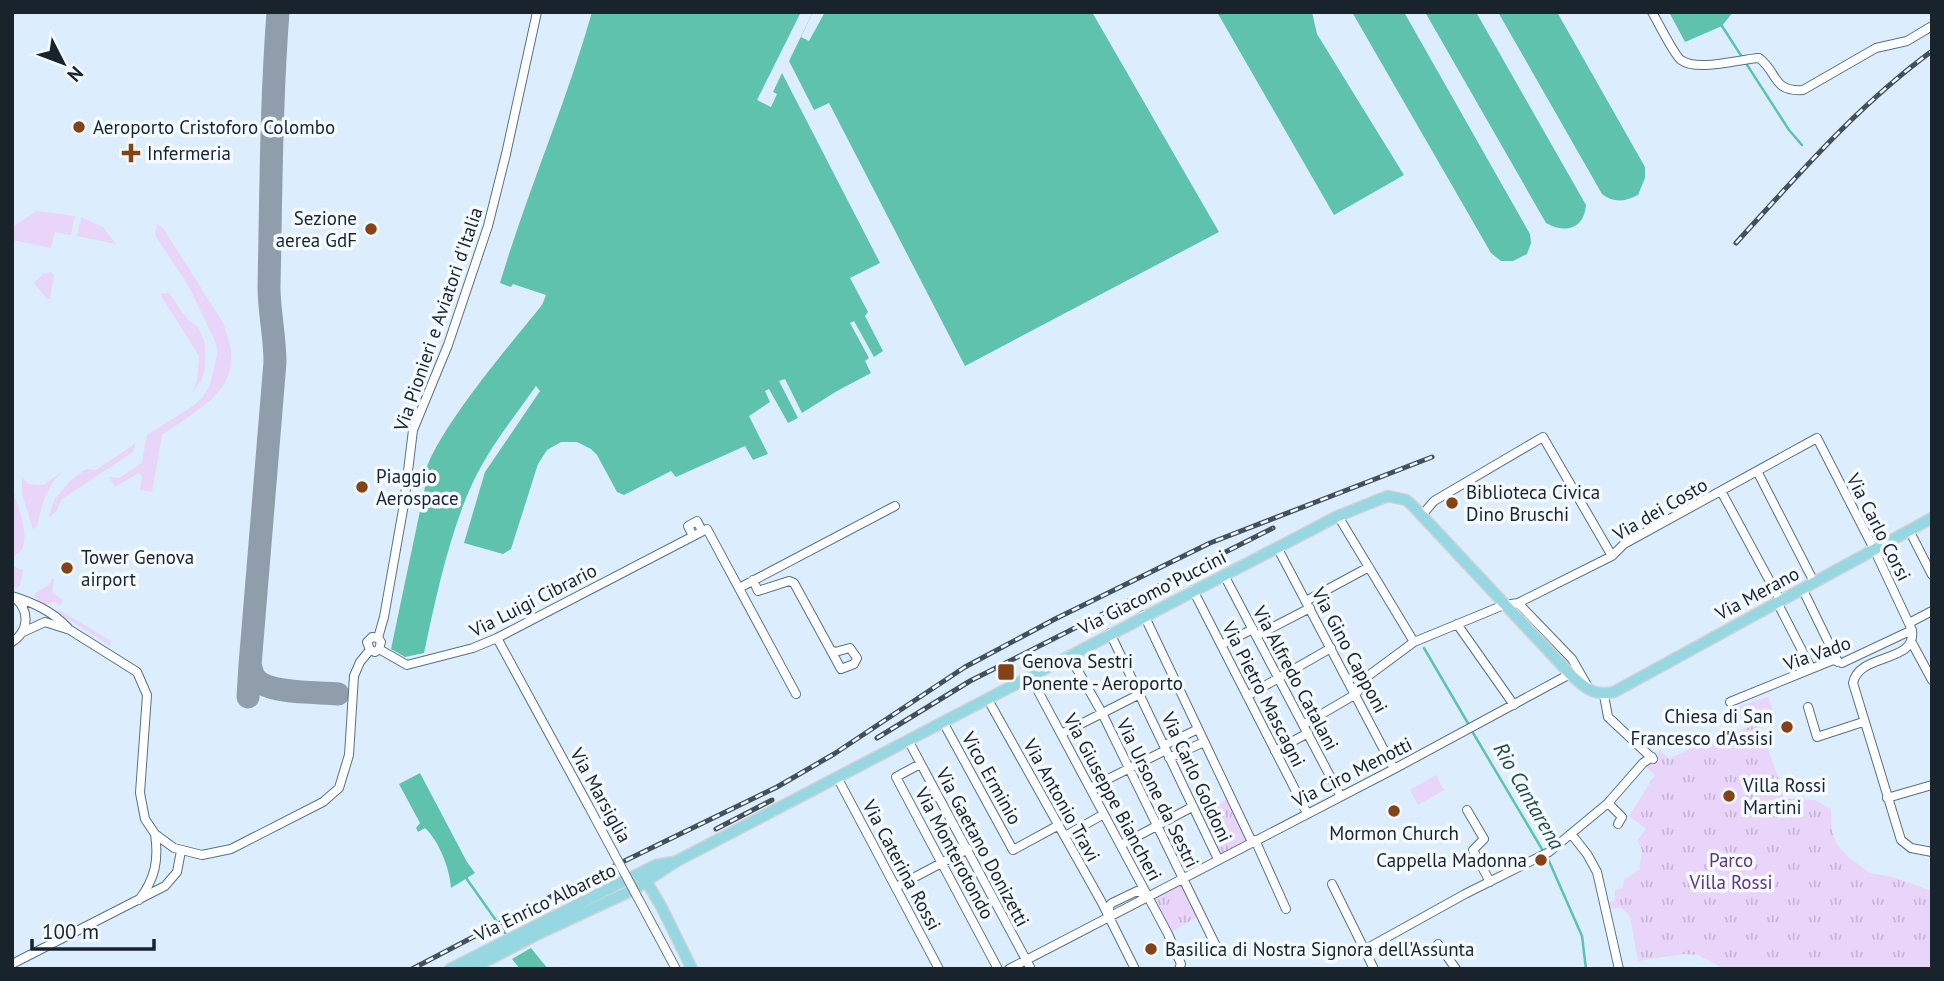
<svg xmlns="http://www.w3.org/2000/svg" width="1944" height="981" viewBox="0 0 1944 981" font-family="'PT Sans',sans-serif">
  <defs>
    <pattern id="park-tufts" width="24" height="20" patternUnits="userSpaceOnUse" patternTransform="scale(1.75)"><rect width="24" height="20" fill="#e9d4fa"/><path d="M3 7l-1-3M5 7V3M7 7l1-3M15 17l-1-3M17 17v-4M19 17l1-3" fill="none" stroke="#c7b6d6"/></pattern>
  </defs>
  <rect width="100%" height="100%" fill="#dceefd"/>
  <path fill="#e9d4fa" d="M37,211L75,216L71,235L55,232L51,248L12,240V227Z
    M81,217L103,227L116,244L77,236Z
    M157,224L163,228L222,321C251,385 207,403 162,435L152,492L140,490L142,476L138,473L115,487L109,477L119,478L142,463L147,435L193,406L203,397L210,384L217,355L216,343L188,285L155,235Z
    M51,272L54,275L50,299H47L34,283L43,274Z
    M169,293L188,320L198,327L205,343V367L202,379L192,393L197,380L199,356L160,294Z
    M136,443L133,452L62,499L56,512L49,517L54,500L71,480L86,469L96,470Z
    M62,472C45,488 42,505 37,527L33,529L22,494V477L29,484L43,485Z
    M12,484C16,506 30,528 22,550L12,558Z
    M12,566L23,570L20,586L13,589Z
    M52,579H54L52,592L63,600L60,605L54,602L45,605L35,598V593L49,585Z
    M54,610L61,611L111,641L110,646Z
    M1768,697L1774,714L1743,724L1737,707Z
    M1436,775L1444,790L1418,805L1410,790Z"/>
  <path fill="url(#park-tufts)" d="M1759,724L1786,799L1815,800L1831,809L1832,832L1837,844L1848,857L1870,873L1893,877L1932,891V969H1725L1698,955L1684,954L1638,961L1630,916L1620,907L1612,909L1608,903L1615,900V890L1623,888L1624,879L1639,870L1642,849L1637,841L1646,829L1629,816L1655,775L1645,765L1654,759L1660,750L1669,759L1702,743Z
    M1228,799L1248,840L1220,854L1199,813Z
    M1181,883L1199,916L1169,933L1152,899Z"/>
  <path fill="#5ec2ac" d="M592,12H801L757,100L771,107L777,94L773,92L782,73L880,263L850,278L868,312L865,316L883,351L874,357L854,321L850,323L869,358L865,361L871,373L837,391L802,413L785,379L779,381L798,418L788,423L769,389L765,391L770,402L749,416L768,454L753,460L745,446L676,477L671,471L624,495L617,492L597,455L591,449L577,442H561L547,450L538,464L511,549L503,554L464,543L485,472L540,391L536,386C512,420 485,453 469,491C448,540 435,601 424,653L405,657L391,649L425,487C413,456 520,333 542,305L546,295L513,284L511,287L500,283C527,192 566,104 592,12Z
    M813,12H1092L1219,232L965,366L829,103L814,110L789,61Z
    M1217,12H1312L1317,34L1404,175L1334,215Z
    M1352,12H1404L1530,234L1531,243L1527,254L1513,261H1501L1491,253Z
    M1425,12H1476L1586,205C1584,229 1566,234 1546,223Z
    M1498,12H1557L1645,167V178L1638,195C1624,202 1614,203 1602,194Z
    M1669,12H1733L1722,26L1685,42Z
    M420,773L467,862L475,873L451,888C450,869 439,841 425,828L418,832L416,828L420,823L399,784Z
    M531,948L548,969H520L512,959Z"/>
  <path fill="#dceefd" d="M813,12H825L809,41L801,37Z"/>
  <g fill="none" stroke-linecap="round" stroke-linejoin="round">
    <path stroke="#5ec2ac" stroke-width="2.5" d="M1722,26L1789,130L1802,145
      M1424,648L1469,725
      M1472,731L1549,861L1582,936L1586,969
      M464,875L507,936"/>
    <path stroke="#909eac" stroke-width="23" d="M250,665L275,362C275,336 269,312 269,287C271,195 271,104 278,12
      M248,697L250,665C252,670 252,676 257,680C270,694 318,692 338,694"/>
    <g stroke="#567187" stroke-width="10">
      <path id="minor" d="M1652,12C1658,22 1674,55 1681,60C1697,72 1740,59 1759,58C1778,72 1772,92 1803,90L1876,48L1907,41L1932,26
        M1757,471L1814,582
        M1721,491L1780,600
        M1422,515L1434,501L1543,437L1612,556
        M1338,516L1414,642
        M1909,530L1932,575
        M693,536L688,526L697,521L702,531
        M1277,547L1394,769
        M1224,575L1340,795
        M753,580L758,591L789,581L794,583L841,669L854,664L857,658L850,648L835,652L831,650
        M741,587L895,506
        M1802,588L1838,662
        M1193,590L1307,813
        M12,596C34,603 52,611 68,628
        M1306,601L1369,567
        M1777,602L1811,668
        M1518,603L1612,556L1624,544L1817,438L1874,549L1912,630C1917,664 1859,652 1853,683L1901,840L1911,848L1932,852
        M1144,615L1252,842
        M1909,623L1932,611
        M1457,624L1514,705
        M23,632L45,622L70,630L137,672L147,695L140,793L145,819L155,834L174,848L202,855L231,849L323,802L339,788L349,755L354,676L360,662L370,650L375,652L379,649
        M1110,633L1218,859
        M1256,636L1310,608
        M497,638L588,805
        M12,642C29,631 30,611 15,598
        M1912,643L1932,680
        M1221,645L1253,629
        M379,649L381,642L378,638L384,617L404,504L413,430L448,345L488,226L506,154L537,12
        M379,649L407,665L473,648L497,638L707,529L796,694
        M370,650L367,642L372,637L378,638
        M1069,655L1102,713L1216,946
        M1030,676L1168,934L1181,964L1179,969
        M1604,695L1608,717L1653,759
        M1247,696L1331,648
        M987,698L1101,901L1135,969
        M1730,702L1833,660L1842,663L1912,630
        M1808,707L1817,737L1863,722
        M943,722L1013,850L1059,825
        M1303,725L1356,694L1368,676L1414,642L1504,605L1518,603L1572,659L1588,687
        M1061,734L1140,694
        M908,740L1031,969
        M1165,745L1198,729
        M1275,751L1308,733
        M1169,758L1204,742
        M920,764L896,777L998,969
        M837,777L939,969
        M1090,788L1166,750
        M1887,798L1932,785
        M1608,803L1622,817L1618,824
        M1467,810L1484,839L1473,850L1490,882
        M1572,835L1587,854L1597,872L1619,969
        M1065,836L1104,814
        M1255,840L1286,909
        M1121,845L1192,807
        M1332,884L1374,969
        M896,887L968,849
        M139,900C155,879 159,860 155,834
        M1109,914V906L1112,903L1137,891L1149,897
        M1438,944L1456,969
        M1364,950L1465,894L1549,852L1608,803L1643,763L1652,757
        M12,964L165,886L177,872L181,851
        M1009,969L1394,769L1570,674"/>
    </g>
    <g stroke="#d1d3d5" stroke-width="13">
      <path id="major" d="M643,876L661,906L692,969
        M450,969L656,865L674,862
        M471,969L540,933L633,890L675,862L1338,516L1388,496L1406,500L1412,505L1570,674C1584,687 1594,697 1614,692L1932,518"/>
    </g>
    <use href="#minor" stroke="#fff" stroke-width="8"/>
    <use href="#major" stroke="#97d7e2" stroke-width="10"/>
    <g stroke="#434f5a" stroke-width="5">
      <path id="rail" d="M1736,243C1798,175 1857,106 1932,51
        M877,738L970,681L1273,528
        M716,829L772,800
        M412,969L540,902L777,787L834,754L965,667L1055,619L1210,543L1432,457"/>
    </g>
    <use href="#rail" stroke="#f4faff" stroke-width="2.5" stroke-dasharray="8" stroke-linecap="butt"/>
    <g stroke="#567187" stroke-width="10" stroke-linecap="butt">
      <path id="minor-bridge" d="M588,805L676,969"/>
    </g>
    <use href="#minor-bridge" stroke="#fff" stroke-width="8"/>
  </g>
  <g fill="#854214" stroke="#f4faff" stroke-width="2.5">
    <circle cx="79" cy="127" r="7"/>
    <path d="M127.5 142.5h7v7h7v7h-7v7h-7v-7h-7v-7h7z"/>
    <circle cx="371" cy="229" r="7"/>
    <circle cx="362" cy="487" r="7"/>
    <circle cx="1452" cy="503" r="7"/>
    <circle cx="67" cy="568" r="7"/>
    <rect x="997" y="663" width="18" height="18" rx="3.5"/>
    <circle cx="1787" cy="727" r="7"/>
    <circle cx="1729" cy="796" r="7"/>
    <circle cx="1394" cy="811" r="7"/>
    <circle cx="1541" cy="860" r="7"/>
    <circle cx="1151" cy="949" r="7"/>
  </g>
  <g text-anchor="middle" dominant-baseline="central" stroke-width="7" stroke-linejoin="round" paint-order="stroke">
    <g font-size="19" fill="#18232c" stroke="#f4faff" text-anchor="start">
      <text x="93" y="127">Aeroporto Cristoforo Colombo</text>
      <text x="147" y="153">Infermeria</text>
      <text x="357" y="218" text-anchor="end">Sezione<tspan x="357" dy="22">aerea GdF</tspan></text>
      <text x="376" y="476">Piaggio<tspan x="376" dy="22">Aerospace</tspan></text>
      <text x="1466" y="492">Biblioteca Civica<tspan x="1466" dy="22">Dino Bruschi</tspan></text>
      <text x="81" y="557">Tower Genova<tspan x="81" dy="22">airport</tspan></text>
      <text x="1022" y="661">Genova Sestri<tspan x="1022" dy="22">Ponente - Aeroporto</tspan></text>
      <text x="1773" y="716" text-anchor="end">Chiesa di San<tspan x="1773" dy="22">Francesco d'Assisi</tspan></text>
      <text x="1743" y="785">Villa Rossi<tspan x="1743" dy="22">Martini</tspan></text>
      <text x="1394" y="833" text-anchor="middle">Mormon Church</text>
      <text x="1527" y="860" text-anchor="end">Cappella Madonna</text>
      <text x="1165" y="949">Basilica di Nostra Signora dell'Assunta</text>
    </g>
    <g font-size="19" fill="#18232c" stroke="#f4faff">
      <text transform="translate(438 319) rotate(-71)">Via Pionieri e Aviatori d'Italia</text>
      <text transform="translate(1660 509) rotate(-30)">Via dei Costo</text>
      <text transform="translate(1879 527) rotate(63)">Via Carlo Corsi</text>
      <text transform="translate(1152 592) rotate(-27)">Via Giacomo Puccini</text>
      <text transform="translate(1757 593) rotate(-28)">Via Merano</text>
      <text transform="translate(533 600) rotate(-27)">Via Luigi Cibrario</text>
      <text transform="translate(1350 650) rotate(62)">Via Gino Capponi</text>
      <text transform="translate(1817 653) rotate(-19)">Via Vado</text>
      <text transform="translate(1296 678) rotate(62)">Via Alfredo Catalani</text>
      <text transform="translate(1264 694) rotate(63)">Via Pietro Mascagni</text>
      <text transform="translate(1352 772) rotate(-27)">Via Ciro Menotti</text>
      <text transform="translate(1197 777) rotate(65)">Via Carlo Goldoni</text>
      <text transform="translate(992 778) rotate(61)">Vico Erminio</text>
      <text transform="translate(1158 793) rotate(64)">Via Ursone da Sestri</text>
      <text transform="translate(601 795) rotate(61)">Via Marsiglia</text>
      <text transform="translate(1113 797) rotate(62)">Via Giuseppe Biancheri</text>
      <text transform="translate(1062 800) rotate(61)">Via Antonio Travi</text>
      <text transform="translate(983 847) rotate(62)">Via Gaetano Donizetti</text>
      <text transform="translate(955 853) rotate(62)">Via Monterotondo</text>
      <text transform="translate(902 865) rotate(62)">Via Caterina Rossi</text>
      <text transform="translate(545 902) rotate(-26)">Via Enrico Albareto</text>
    </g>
    <g font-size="19" fill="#623380" stroke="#f4faff">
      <text x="1731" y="860">Parco<tspan x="1731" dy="22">Villa Rossi</tspan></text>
    </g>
    <g font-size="21" font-style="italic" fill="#224f45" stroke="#f4faff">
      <text transform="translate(1529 796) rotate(60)">Rio Cantarena</text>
    </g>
  </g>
  <rect width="1944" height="981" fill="none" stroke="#18232c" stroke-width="28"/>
  <g transform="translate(63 63) rotate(132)" stroke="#f4faff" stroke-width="5" paint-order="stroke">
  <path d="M0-5L12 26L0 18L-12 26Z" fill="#18232c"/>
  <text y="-10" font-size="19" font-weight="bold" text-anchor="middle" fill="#18232c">N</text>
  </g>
  <path d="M32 939v10h122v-10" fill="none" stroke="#18232c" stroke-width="3.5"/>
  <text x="42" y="939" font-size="21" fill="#18232c" stroke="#f4faff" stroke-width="5" paint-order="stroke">100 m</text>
</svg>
